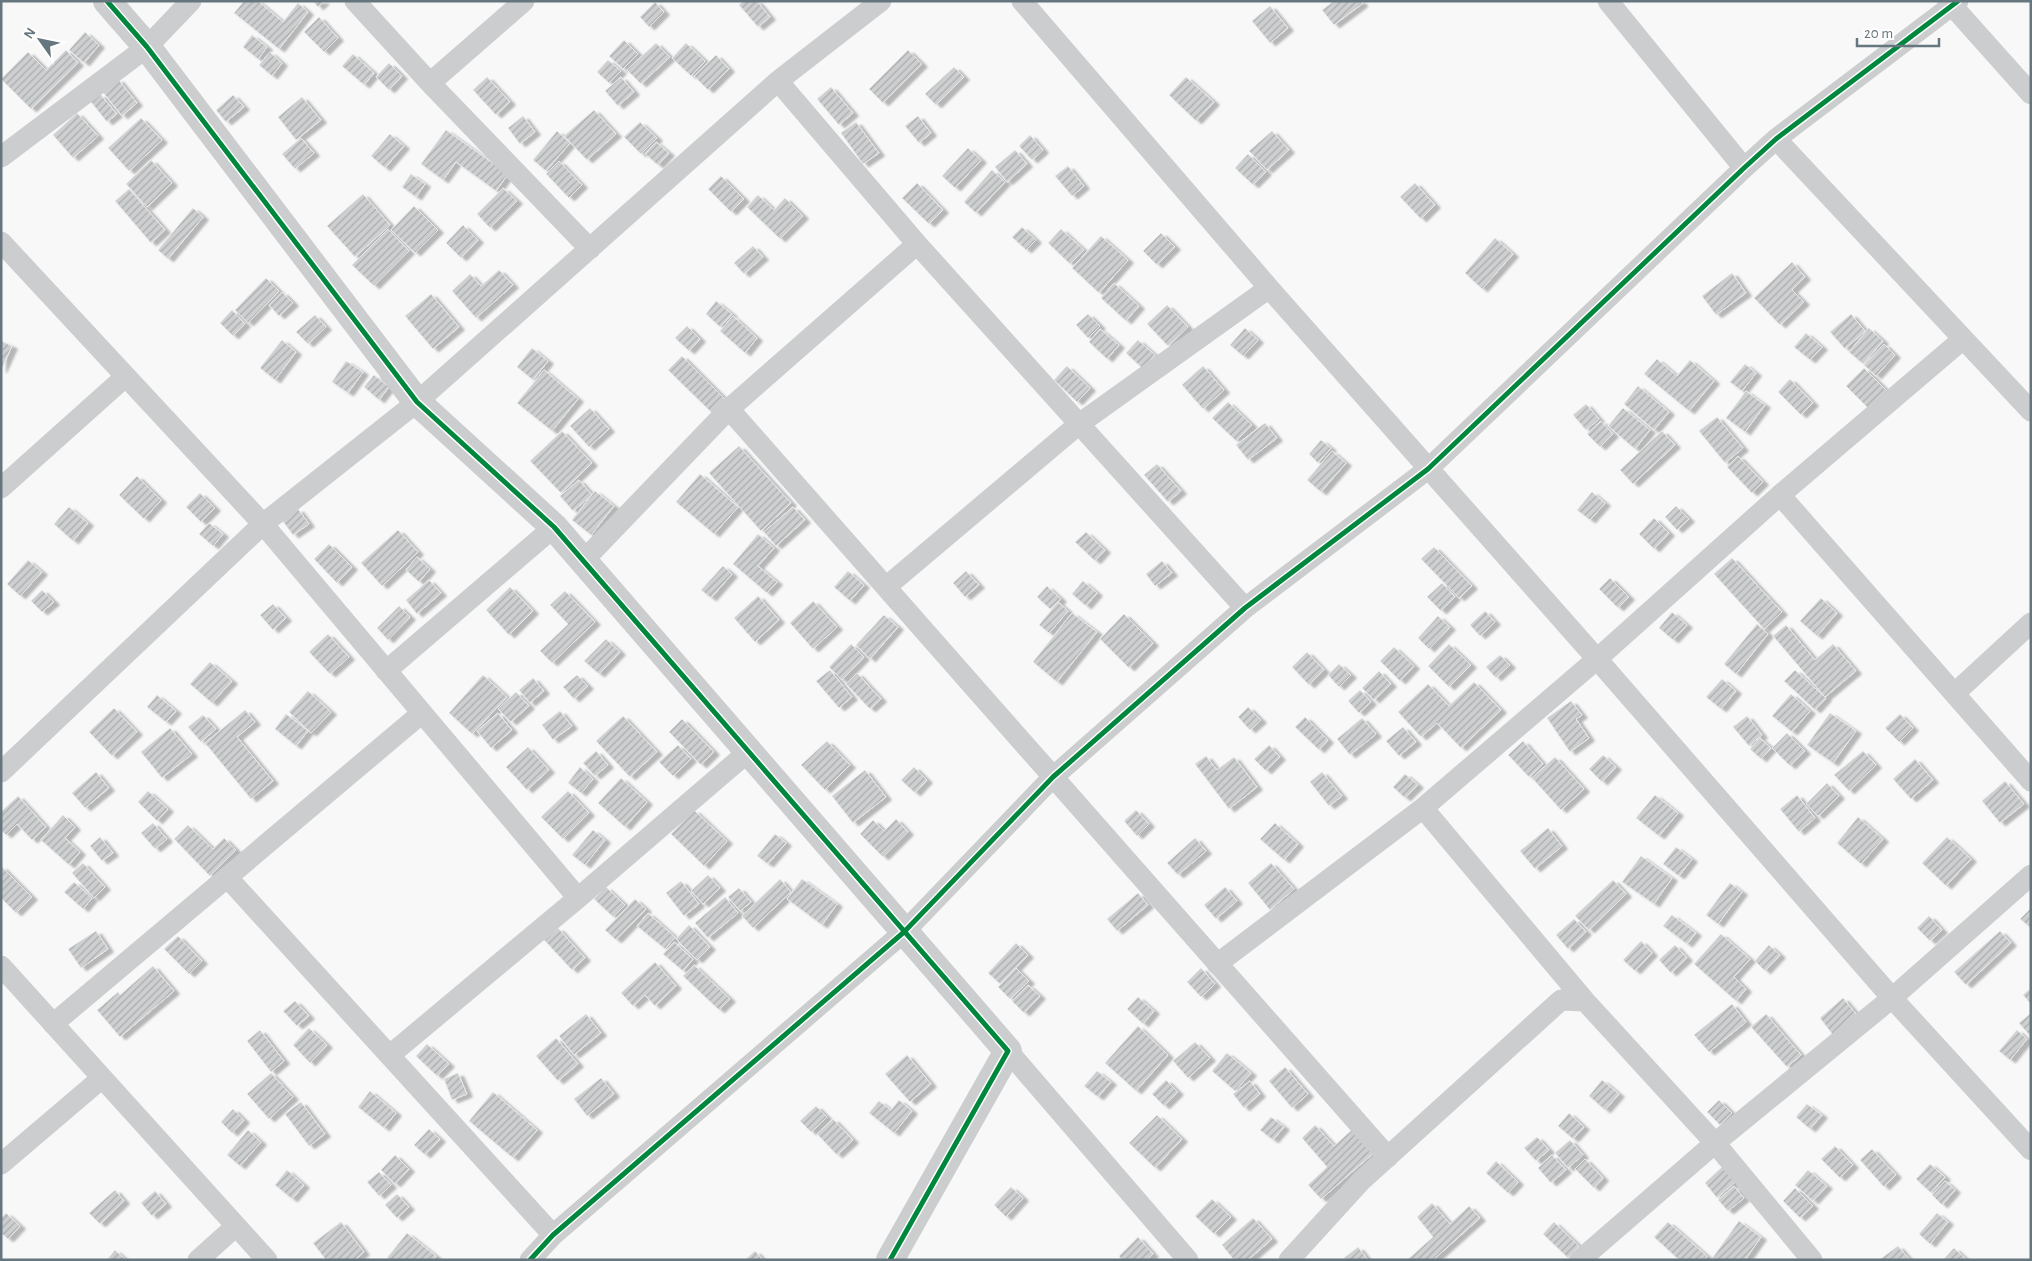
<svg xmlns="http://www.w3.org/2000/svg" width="2032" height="1261" viewBox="0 0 2032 1261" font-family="'Alegreya Sans',sans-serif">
  <defs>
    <pattern id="building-hatch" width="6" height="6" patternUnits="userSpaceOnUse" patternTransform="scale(1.25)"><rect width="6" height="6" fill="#cdcfd0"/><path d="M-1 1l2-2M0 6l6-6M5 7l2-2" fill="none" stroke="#aaadae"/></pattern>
    <filter id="shadow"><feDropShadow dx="5.5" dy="3" stdDeviation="1" flood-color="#0004"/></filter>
  </defs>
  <rect width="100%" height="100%" fill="#f8f8f8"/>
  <path fill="url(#building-hatch)" stroke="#e8e8e8" filter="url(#shadow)" d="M244,1H258L283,22L298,3L308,12L279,49L234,13Z
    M313,1H324L318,7Z
    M743,1H757L770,17L758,27L739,5Z
    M1334,1H1361L1362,4L1334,25L1322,10Z
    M655,2L664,12L649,27L640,17Z
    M1270,6L1288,28L1270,43L1252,21Z
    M319,17L338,38L324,52L304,32Z
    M85,32L99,45L84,63L69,50Z
    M252,35L267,47L258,59L243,47Z
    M624,40L638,54L623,69L609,56Z
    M656,43L670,57L641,84L627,70Z
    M686,43L705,61L691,76L672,58Z
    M66,50L78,63L31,109L1,79L28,52L46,70Z
    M908,50L922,64L883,103L869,89Z
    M270,52L282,63L272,76L259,65Z
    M353,54L374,73L364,85L342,66Z
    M716,55L729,69L708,90L694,76Z
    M608,60L621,71L609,83L597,72Z
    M389,63L402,76L389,90L376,77Z
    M954,67L964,77L936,105L925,94Z
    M487,77L510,102L496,115L473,90Z
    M621,77L634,92L618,106L605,91Z
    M1186,77L1214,102L1196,121L1169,95Z
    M118,79L137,103L122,116L102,91Z
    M831,87L853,113L839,125L817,99Z
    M100,94L117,114L107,122L91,102Z
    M233,95L244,107L226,122L216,110Z
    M302,97L321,120L296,140L278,117Z
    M594,110L616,134L587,160L564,136Z
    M77,113L98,136L73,158L53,135Z
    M523,116L535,132L520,144L508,128Z
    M918,116L931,133L919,143L905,126Z
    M141,118L162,140L129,171L108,148Z
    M640,122L657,138L641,154L624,137Z
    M856,122L879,153L863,164L841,133Z
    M446,130L508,174L496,191L456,162L443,180L421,164Z
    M557,131L570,143L546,171L533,160Z
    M1272,131L1289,150L1267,170L1249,151Z
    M390,134L404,146L385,168L371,156Z
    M1030,135L1043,150L1032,160L1019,146Z
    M301,138L314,153L295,169L282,154Z
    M656,142L669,153L658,165L645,154Z
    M968,148L981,160L955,188L942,176Z
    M1015,150L1027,164L1007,182L995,167Z
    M1248,154L1266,172L1253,185L1235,168Z
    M151,160L172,183L147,207L126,184Z
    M559,161L582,185L569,198L546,174Z
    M1068,166L1084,186L1072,196L1055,176Z
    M992,170L1005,182L976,213L964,202Z
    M411,174L425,184L416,197L402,187Z
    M721,176L744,199L731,212L708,189Z
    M917,183L943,210L929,224L902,198Z
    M1415,183L1435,205L1421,219L1400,197Z
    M503,188L517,201L490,228L477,214Z
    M129,189L165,230L151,243L115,201Z
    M363,194L390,225L355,257L327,226Z
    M758,195L774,210L785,198L803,216L780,239L747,207Z
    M414,206L438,230L415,253L391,230Z
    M193,208L203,217L168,259L158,250Z
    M463,225L478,240L461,258L446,243Z
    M1022,227L1036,240L1026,250L1012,237Z
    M388,229L409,251L374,286L352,265Z
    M1061,229L1084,250L1070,264L1048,243Z
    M1161,233L1175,247L1157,265L1143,251Z
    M1101,236L1128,260L1099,293L1072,268Z
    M1495,238L1513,254L1482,289L1465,273Z
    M753,246L763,257L744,274L734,263Z
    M1792,262L1805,277L1792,290L1804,302L1780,325L1754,298Z
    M499,270L513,285L476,318L452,291L470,274L481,286Z
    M1732,273L1746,293L1716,315L1702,296Z
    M266,278L279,291L248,323L235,310Z
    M1114,283L1139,306L1126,321L1101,298Z
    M282,292L293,303L279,316L269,305Z
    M431,294L459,327L433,349L405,316Z
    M716,301L732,314L720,327L706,314Z
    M1167,305L1188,327L1168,346L1147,324Z
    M232,310L245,324L233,336L220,323Z
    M1088,314L1100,326L1088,338L1076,325Z
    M1851,314L1865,331L1845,349L1830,332Z
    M315,315L326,327L308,344L296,332Z
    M733,316L757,338L745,353L720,331Z
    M687,326L700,339L689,351L675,338Z
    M1245,328L1258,340L1243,356L1230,345Z
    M1869,328L1883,341L1863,364L1849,352Z
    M1100,329L1119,345L1107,359L1089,342Z
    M1806,333L1822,347L1810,360L1794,347Z
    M282,340L296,352L275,380L260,368Z
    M1138,340L1155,355L1143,369L1126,353Z
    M1,341L12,346L1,370Z
    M1884,344L1895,355L1876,376L1864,365Z
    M532,348L548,361L533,380L517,367Z
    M682,356L727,401L713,414L668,370Z
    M1657,359L1677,376L1690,360L1714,381L1689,411L1644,374Z
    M346,361L363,372L348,393L332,382Z
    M1745,364L1756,373L1742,391L1730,382Z
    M1067,366L1090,388L1077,402L1054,380Z
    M1203,366L1224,390L1203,409L1182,385Z
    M1864,368L1890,394L1872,412L1846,386Z
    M544,370L578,399L552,431L517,403Z
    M374,375L389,387L379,400L364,387Z
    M1790,379L1813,403L1801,415L1778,392Z
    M1638,386L1669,412L1654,430L1624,404Z
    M1746,391L1765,405L1745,432L1726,418Z
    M1228,402L1252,425L1236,441L1212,418Z
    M1586,404L1599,419L1586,430L1573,415Z
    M590,408L609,429L589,447L570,426Z
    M1623,408L1650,430L1635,449L1608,426Z
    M1717,417L1743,448L1725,463L1699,431Z
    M1601,421L1613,434L1600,447L1587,434Z
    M1265,423L1277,438L1248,460L1236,445Z
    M562,431L592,463L561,493L530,461Z
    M1662,431L1675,445L1633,484L1620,470Z
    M1321,440L1331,448L1318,463L1309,454Z
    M739,446L791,503L761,531L709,473Z
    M1332,451L1346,463L1321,492L1307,480Z
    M1738,456L1763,482L1752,493L1727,467Z
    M1157,464L1181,491L1168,502L1144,475Z
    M700,474L738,507L714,534L676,502Z
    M137,476L161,500L144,519L119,495Z
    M579,480L592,495L573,511L560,496Z
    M595,491L614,506L591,535L572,520Z
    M1592,492L1605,503L1590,520L1577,510Z
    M200,493L215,508L201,522L186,507Z
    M1676,506L1689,519L1677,530L1665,517Z
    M69,507L88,523L73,541L54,524Z
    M793,507L805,520L776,546L764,532Z
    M298,509L309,524L293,535L282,520Z
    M1654,518L1669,533L1654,549L1639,534Z
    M209,523L223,534L213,546L199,534Z
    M398,530L418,552L382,586L361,563Z
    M1086,532L1105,550L1095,561L1075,542Z
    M758,534L774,548L758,566L777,582L767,593L733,564Z
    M329,544L352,567L337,583L314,559Z
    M1434,547L1472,586L1459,598L1421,559Z
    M417,557L430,569L419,582L406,570Z
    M1732,558L1782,612L1764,629L1714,574Z
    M28,560L42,572L20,596L7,584Z
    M1162,561L1172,573L1155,586L1146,574Z
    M723,566L732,574L711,598L701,590Z
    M848,571L864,585L850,601L834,587Z
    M966,571L979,585L965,597L953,583Z
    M1610,578L1629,597L1618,608L1599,589Z
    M429,580L441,593L417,614L406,600Z
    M1083,581L1097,593L1086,606L1072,594Z
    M1442,583L1455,597L1441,611L1427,597Z
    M1047,586L1061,599L1050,609L1037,597Z
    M510,587L533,611L509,635L486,610Z
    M42,590L54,602L42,612L31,601Z
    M565,591L595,622L552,663L540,651L568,624L550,605Z
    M758,596L779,620L755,642L734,618Z
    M1821,598L1837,613L1817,636L1800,621Z
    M813,601L837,627L813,649L790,623Z
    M1058,602L1068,611L1049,633L1039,625Z
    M273,604L286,618L273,630L260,615Z
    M399,606L410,617L388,640L377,628Z
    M1485,611L1495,622L1480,636L1470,625Z
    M1672,612L1687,625L1673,640L1659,628Z
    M1072,613L1097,632L1057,682L1033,662Z
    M1124,614L1153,643L1129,668L1100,639Z
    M884,615L898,627L870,659L856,645Z
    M1438,616L1450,627L1429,649L1418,638Z
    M1757,624L1768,634L1736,674L1724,664Z
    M1786,625L1815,660L1833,644L1856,671L1825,697L1773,636Z
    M328,634L349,657L330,674L309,652Z
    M606,639L620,652L599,674L584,661Z
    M851,644L864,657L842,680L829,667Z
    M1449,644L1471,665L1449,687L1428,666Z
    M1394,647L1414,666L1400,681L1380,661Z
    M1307,652L1324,670L1309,685L1292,667Z
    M1500,655L1510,665L1496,678L1486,667Z
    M210,662L232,681L212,703L190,684Z
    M1339,664L1351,675L1339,687L1328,675Z
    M830,670L852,697L839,708L816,681Z
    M1795,670L1826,698L1815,710L1784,681Z
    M1379,671L1391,684L1374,700L1362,688Z
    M857,673L881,699L870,709L846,684Z
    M483,675L507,697L472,734L449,713Z
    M577,675L588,686L574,699L563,687Z
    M533,678L544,691L530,703L519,690Z
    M1722,679L1736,691L1721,709L1706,697Z
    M1474,682L1501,710L1461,748L1437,723L1421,737L1398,712L1428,684L1449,706Z
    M1360,690L1371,702L1359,713L1348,701Z
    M308,691L331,712L311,733L289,712Z
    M516,692L529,706L511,722L498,709Z
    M1791,694L1810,711L1792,732L1772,716Z
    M157,695L176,711L166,722L147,707Z
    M1571,701L1582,715L1576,719L1589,738L1570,752L1547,718Z
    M1248,707L1261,720L1250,730L1238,717Z
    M114,708L137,732L112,756L89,732Z
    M245,710L255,722L237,737L273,781L251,799L205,743Z
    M560,711L572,726L553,740L542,725Z
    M498,713L512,730L491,748L477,731Z
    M1830,713L1856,731L1833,763L1807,745Z
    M286,714L308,731L296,746L275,729Z
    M1900,714L1913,728L1899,742L1885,728Z
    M203,715L216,729L201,742L188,727Z
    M623,716L657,752L630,777L596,741Z
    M1747,716L1762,735L1749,746L1733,727Z
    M1305,717L1328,740L1319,750L1295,727Z
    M1362,718L1376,734L1350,755L1337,739Z
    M682,719L714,752L701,765L669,732Z
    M1403,727L1416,742L1399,756L1386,741Z
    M170,728L192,754L162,778L141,752Z
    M1787,733L1805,751L1790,766L1772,748Z
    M1760,738L1771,748L1761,759L1750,749Z
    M827,741L850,765L825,790L801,765Z
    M1523,741L1543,764L1529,777L1508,755Z
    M678,745L691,759L673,776L659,762Z
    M1269,745L1280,757L1266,771L1254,759Z
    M528,747L549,770L527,790L506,767Z
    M596,751L608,765L595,776L583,763Z
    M1863,751L1876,765L1849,791L1834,775Z
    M1603,755L1616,767L1602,782L1589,769Z
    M1206,756L1217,770L1234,757L1257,787L1229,809L1195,764Z
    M1555,757L1584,789L1561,810L1532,778Z
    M1915,759L1933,780L1911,799L1893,779Z
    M580,767L593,779L581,793L568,783Z
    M914,767L927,780L915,793L901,780Z
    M865,770L886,797L853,823L832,796Z
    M96,772L109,788L85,808L72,793Z
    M1322,772L1342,796L1329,806L1310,782Z
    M1405,774L1418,785L1405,798L1393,787Z
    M621,778L647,802L625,827L598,803Z
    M2005,781L2024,804L2000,823L1982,801Z
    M1827,783L1839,796L1818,816L1806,804Z
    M148,791L168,809L157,821L138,802Z
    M568,791L589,813L563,839L541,817Z
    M1655,795L1678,813L1659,836L1636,818Z
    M1797,795L1815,818L1799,832L1780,809Z
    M18,796L46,827L32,840L17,824L6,835L1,830V812Z
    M694,810L727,841L704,866L671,834Z
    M1136,810L1149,824L1137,836L1124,821Z
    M63,815L75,827L65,838L80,852L69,865L41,840Z
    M1858,817L1883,839L1861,864L1837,843Z
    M896,819L908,832L883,857L860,834L873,820L884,831Z
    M153,823L167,839L155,849L141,833Z
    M1275,823L1298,844L1284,860L1260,839Z
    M188,825L213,849L224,838L236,850L210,876L174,839Z
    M1548,828L1562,846L1535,869L1520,851Z
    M593,830L605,840L585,865L572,855Z
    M775,834L786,843L768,864L757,856Z
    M100,837L113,853L102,861L90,846Z
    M1947,837L1971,859L1946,886L1922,863Z
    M1195,838L1206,851L1178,875L1167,863Z
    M1676,847L1692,859L1679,876L1663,864Z
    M1641,856L1672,878L1654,904L1622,882Z
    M83,863L105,887L94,898L72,873Z
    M1271,863L1294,889L1270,910L1248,883Z
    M1,866L32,897L16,913L1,898Z
    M708,875L720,888L703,904L691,891Z
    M780,879L791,892L753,928L742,916Z
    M802,879L837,904L822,925L787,899Z
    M1613,880L1626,894L1589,930L1575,916Z
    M681,881L699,904L684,916L666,893Z
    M74,882L92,898L83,909L64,892Z
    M1730,883L1742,892L1718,924L1706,915Z
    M606,887L625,905L613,917L594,899Z
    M1225,887L1237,901L1216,919L1204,905Z
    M739,888L751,902L740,911L728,897Z
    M1138,893L1148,905L1117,931L1107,919Z
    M725,897L738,913L708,938L695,923Z
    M635,899L646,909L616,940L605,930Z
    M2031,908V928L2020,919Z
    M648,913L675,937L665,949L637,926Z
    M1672,915L1696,933L1687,944L1663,926Z
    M1929,916L1942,930L1930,941L1917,928Z
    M1574,919L1586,932L1568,949L1556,935Z
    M689,925L710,947L697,960L676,939Z
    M558,928L585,958L572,970L544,940Z
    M96,931L108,949L81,968L68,949Z
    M2000,931L2011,943L1966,985L1954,972Z
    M1721,934L1750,959L1734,977L1746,989L1736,1001L1694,964Z
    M178,936L202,961L189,974L164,949Z
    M1641,941L1652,953L1635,971L1623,960Z
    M674,942L693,959L683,971L663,954Z
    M1016,943L1028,955L1000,984L988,973Z
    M1675,945L1687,958L1671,973L1659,960Z
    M1769,945L1780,955L1765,971L1755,961Z
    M655,962L676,986L655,1006L645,995L633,1006L621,993Z
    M694,965L730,999L719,1010L683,976Z
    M153,966L174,991L120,1037L97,1010L118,992L120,995Z
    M1016,968L1029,981L1010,999L998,987Z
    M1201,968L1215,984L1201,997L1187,982Z
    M1028,985L1040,996L1024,1013L1012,1001Z
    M2031,988V1004L2023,995Z
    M1138,997L1154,1011L1143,1024L1127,1009Z
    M1843,998L1857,1015L1833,1035L1820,1018Z
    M295,1001L309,1016L297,1026L283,1011Z
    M1732,1004L1746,1022L1709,1052L1694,1035Z
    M2031,1013V1037L2019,1023Z
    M586,1014L601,1033L574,1055L559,1036Z
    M1766,1014L1801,1055L1787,1067L1751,1027Z
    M1138,1026L1168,1055L1136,1091L1105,1063Z
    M309,1028L327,1045L310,1063L293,1045Z
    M260,1030L284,1061L271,1072L247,1041Z
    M2017,1030L2027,1039L2010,1060L1999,1051Z
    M556,1038L578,1064L558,1081L536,1056Z
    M1195,1042L1210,1058L1188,1078L1173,1061Z
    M427,1044L449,1064L437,1076L416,1056Z
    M1227,1053L1251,1073L1235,1091L1212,1071Z
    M907,1055L931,1084L910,1102L885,1074Z
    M1285,1067L1308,1094L1292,1108L1269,1081Z
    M1097,1071L1111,1082L1098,1097L1084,1086Z
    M271,1073L293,1097L269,1119L247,1094Z
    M458,1073L467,1094L452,1100L444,1079Z
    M601,1078L614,1094L587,1116L574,1099Z
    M1166,1080L1178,1092L1164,1106L1152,1094Z
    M1602,1080L1619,1094L1605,1110L1589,1096Z
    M1250,1081L1260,1094L1244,1108L1233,1094Z
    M370,1091L396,1113L384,1128L358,1107Z
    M493,1092L537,1130L513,1158L469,1121Z
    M899,1100L912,1111L894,1133L869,1113L879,1101L891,1110Z
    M1719,1100L1732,1113L1720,1125L1707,1112Z
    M301,1102L325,1134L309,1146L285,1114Z
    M1807,1104L1822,1115L1810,1129L1796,1117Z
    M816,1106L827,1117L811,1132L800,1121Z
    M233,1109L244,1120L232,1133L221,1122Z
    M1569,1113L1584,1127L1573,1139L1558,1126Z
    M1157,1115L1182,1139L1155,1168L1129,1143Z
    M1271,1117L1284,1127L1273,1140L1260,1130Z
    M833,1119L853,1140L837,1155L817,1134Z
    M1315,1125L1334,1146L1355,1127L1376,1151L1321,1199L1308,1185L1327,1167L1302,1138Z
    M429,1129L440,1139L425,1155L414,1145Z
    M248,1130L261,1142L240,1166L227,1155Z
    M1537,1137L1549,1150L1536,1161L1524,1148Z
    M1570,1140L1583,1155L1568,1168L1555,1153Z
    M1835,1146L1853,1165L1840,1178L1821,1159Z
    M1872,1149L1896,1175L1884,1187L1860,1160Z
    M395,1155L409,1169L395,1184L381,1170Z
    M1552,1155L1566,1170L1551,1183L1538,1168Z
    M1585,1159L1603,1178L1594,1188L1575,1169Z
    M1496,1161L1518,1182L1508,1193L1486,1173Z
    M1930,1164L1945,1177L1931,1193L1916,1179Z
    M1722,1167L1735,1182L1717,1198L1705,1183Z
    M287,1170L304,1185L292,1199L275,1185Z
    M1808,1170L1827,1186L1813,1201L1795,1185Z
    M379,1172L391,1185L379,1196L367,1182Z
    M1945,1181L1955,1190L1942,1205L1932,1195Z
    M1734,1186L1744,1198L1728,1211L1718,1200Z
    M1011,1187L1023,1198L1006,1217L994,1205Z
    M1795,1188L1813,1206L1800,1218L1783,1201Z
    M115,1190L124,1201L100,1224L89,1213Z
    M155,1191L166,1204L152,1216L141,1203Z
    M397,1194L409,1207L397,1218L385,1205Z
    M1212,1199L1231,1217L1214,1234L1195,1216Z
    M1432,1203L1450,1224L1469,1206L1480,1218L1433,1260H1407L1433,1237L1417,1217Z
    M6,1213L20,1226L8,1239L1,1233V1218Z
    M1937,1213L1948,1222L1930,1244L1919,1234Z
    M1253,1218L1272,1239L1248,1260H1234L1222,1245Z
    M1739,1221L1761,1237L1745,1260H1711Z
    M341,1222L364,1252L356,1259L357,1260H326L313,1243Z
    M1554,1222L1579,1246L1568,1258L1543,1234Z
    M1668,1222L1707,1256L1704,1260H1679L1654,1237Z
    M407,1233L436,1256L433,1260H389L387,1258Z
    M1138,1237L1153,1254L1147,1260H1122L1119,1256Z
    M1898,1246L1909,1259L1879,1260Z
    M1358,1247L1368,1260H1346L1344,1258Z
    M1954,1248L1967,1260H1943Z
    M115,1250L126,1260H107Z
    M755,1251L763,1260H745Z"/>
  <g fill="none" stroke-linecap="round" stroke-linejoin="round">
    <path stroke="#cbcdce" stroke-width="21" d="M355,1L430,83L590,249
      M1022,1L1269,288L1597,659L1892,998L2031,1150
      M1608,1L1744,168
      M1948,1L2031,94
      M778,81L917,244L1245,608
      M430,83L524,1
      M1776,139L2031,411
      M1,157L147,47L191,1
      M1,242L263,524L578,898
      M729,409L1388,1157
      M1,488L125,377
      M1780,495L2031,781
      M583,561L729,409L917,244
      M886,587L1079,424L1269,288
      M386,671L554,527
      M1955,693L2031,623
      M1,772L263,524L417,402L778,81L881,1
      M1423,808L1585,1001L1715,1143L1812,1260
      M227,877L553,1235
      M1217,964L1423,808L1597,659L1780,495L1963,339
      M1,966L267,1260
      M53,1024L422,713
      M1008,1051L1188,1260
      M390,1055L578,898L748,752
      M1,1164L102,1078
      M198,1260L236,1226
      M530,1260L553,1235L904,932L1053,777L1245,608L1428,469L1744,168L1776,139L1958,1
      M1289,1260L1361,1181L1561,1000L1585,1001
      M1580,1260L1715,1143L1892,998L2031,875"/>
    <path stroke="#cbcdce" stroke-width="28" d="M107,1L147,47L417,402L554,527L1008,1051L890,1260"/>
    <g stroke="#fff" stroke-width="8">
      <path id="cycleway" d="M107,1L147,47L417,402L554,527L1008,1051L890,1260
        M530,1260L553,1235L904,932L1053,777L1245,608L1428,469L1744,168L1776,139L1958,1"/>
    </g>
    <use href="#cycleway" stroke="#00873e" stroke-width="5"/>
  </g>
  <rect width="2032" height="1261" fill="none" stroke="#66767f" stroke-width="5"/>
  <g transform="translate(40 40) rotate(303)" stroke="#ffffff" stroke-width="4" paint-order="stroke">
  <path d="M0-4L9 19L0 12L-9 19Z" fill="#66767f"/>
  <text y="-8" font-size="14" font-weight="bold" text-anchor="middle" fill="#66767f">N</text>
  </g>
  <path d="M1857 38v8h82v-8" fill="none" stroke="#66767f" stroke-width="2.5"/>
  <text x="1864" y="38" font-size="15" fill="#66767f" stroke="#ffffff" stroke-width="4" paint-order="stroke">20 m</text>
</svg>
